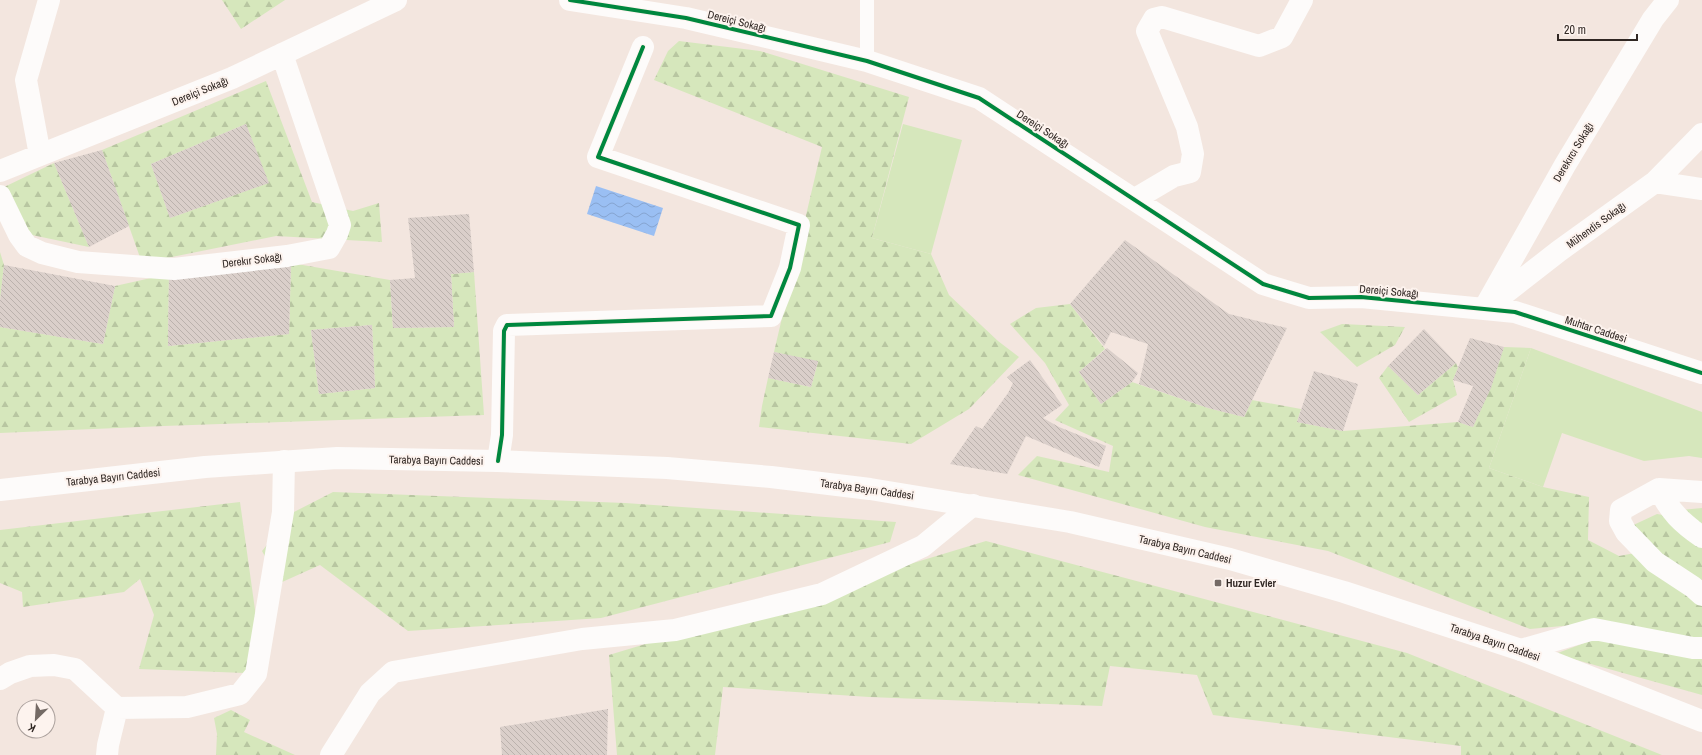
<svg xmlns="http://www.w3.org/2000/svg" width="1702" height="755" viewBox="0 0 1702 755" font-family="'Archivo Narrow',sans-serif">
  <defs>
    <pattern id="forest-firs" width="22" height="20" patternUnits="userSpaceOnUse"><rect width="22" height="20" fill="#d6e7bc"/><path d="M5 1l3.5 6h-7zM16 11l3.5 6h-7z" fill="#b8c6a1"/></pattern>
    <pattern id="water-waves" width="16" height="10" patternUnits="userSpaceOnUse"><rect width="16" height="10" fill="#9abff3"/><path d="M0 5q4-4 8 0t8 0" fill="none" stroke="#85a4d0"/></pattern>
    <pattern id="building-back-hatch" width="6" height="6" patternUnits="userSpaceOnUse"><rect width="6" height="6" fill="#dacfca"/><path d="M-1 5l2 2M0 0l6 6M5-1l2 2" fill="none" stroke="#bbb2ad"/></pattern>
  </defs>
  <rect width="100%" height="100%" fill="#f3e6df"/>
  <path fill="url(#forest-firs)" fill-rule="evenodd" d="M222,0H285L241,29Z
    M679,41L760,51L909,97L872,238L931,254L949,295L998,341L1019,357L969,409L911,444L759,427L762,406L768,378L811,387L818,362L774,352L822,147L654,80L668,51Z
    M266,81L312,202L353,211L379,203L382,242L276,236L142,263L102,150ZM246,124L268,183L170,218L151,164Z
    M54,163L89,247L32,235L0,189Z
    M0,252L4,265L0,301Z
    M291,263L390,280L393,328L454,327L451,274L474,272L484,415L164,426L0,433V327L103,344L115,286L169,274L168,346L289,334ZM372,325L375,388L319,394L311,330Z
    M1070,304L1105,349L1079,372L1101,404L1132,382L1208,408L1244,417L1252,400L1301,409L1297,422L1343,431L1458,422L1473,427L1504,347L1531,348L1489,468L1543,487L1589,497L1588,540L1619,556L1635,553L1702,604V641L1595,623L1530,629L1328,551L1205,527L1018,475L1037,456L1109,472L1113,446L1055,420L1069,405L1045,363L1010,324L1036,308Z
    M1342,324L1405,327L1395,345L1357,367L1320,332Z
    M1456,363L1458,368L1453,380L1457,395L1409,422L1379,378L1388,366L1418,395Z
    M333,492L625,503L896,522L890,542L601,618L408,631L320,565L280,583L262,551L294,512Z
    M240,502L257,624L245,673L139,669L154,615L140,579L124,592L23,607L22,592L0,583V530Z
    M1702,508V532L1681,510Z
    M1657,514L1675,517L1702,541V591L1627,528Z
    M986,541L1407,653L1662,755H1461V746L1213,715L1197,675L1110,666L1102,706L869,697L723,687L715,755H617L609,655Z
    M1595,639L1702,658V695L1555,654Z
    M231,710L250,720L244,732L295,755H216L217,734L214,718Z"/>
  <path fill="#d6e7bc" d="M903,124L962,140L931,254L872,238Z
    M1531,348L1702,412V458L1689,456L1644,461L1562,433L1543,487L1489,468Z"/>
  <path fill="url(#water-waves)" d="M596,186L663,208L654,236L587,214Z"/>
  <path fill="url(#building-back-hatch)" d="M246,124L269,183L170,218L151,164Z
    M102,150L129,226L89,247L54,163Z
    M469,214L474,272L451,274L454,327L393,328L390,280L415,278L408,218Z
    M1125,240L1229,314L1287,328L1244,417L1208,408L1139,384L1148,344L1111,332L1104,346L1070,304Z
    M291,263L289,334L168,346L169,274Z
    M4,265L115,286L103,344L0,327V301Z
    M372,325L375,388L319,394L311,330Z
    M1424,329L1456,363L1418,395L1388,366Z
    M1470,338L1504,347L1491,388L1473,427L1458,422L1473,386L1453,380Z
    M1107,348L1138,373L1132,382L1101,404L1079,372Z
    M774,352L818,361L811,387L768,378Z
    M1030,360L1062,405L1043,418L1059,427L1106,446L1099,467L1026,436L1007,474L950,464L976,426L982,429L1008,393L1013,383L1007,377Z
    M1314,371L1358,384L1343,431L1297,422Z
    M608,709L607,755H502L500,727Z"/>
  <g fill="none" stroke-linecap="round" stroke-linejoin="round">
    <path stroke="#fdfbfa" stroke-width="14" d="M867,0V61"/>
    <path stroke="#fdfbfa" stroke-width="22" d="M570,0L686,18L867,61L979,98L1263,284L1309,298L1361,297L1515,312L1702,373
      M40,155L26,80L49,0
      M0,171L232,78L396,0
      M1655,182L1702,189
      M0,196L19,235L27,246L42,253L78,262L174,269L287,256L329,248L337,234L340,225L282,54
      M1135,199L1174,176L1190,172L1193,154L1187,127L1147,31L1154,19L1162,17L1259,46L1282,37L1302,0
      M1491,304L1559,251L1655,182L1702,134
      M1484,309L1565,165L1653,19L1668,0
      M498,461L502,435L504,331L507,325L771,316L790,268L799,225L598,157L643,47
      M1659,489L1621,510L1620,521L1626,532L1655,562L1693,587L1702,595
      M1702,492L1659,489C1670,512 1682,523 1702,537
      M1521,650L1594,629L1693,648H1702
      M0,679L10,673L30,666L54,665L75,669L117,708
      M107,755L108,745L117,708L187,707L240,694L256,674L283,512L284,461
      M331,755L370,693L393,672L582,639L675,630L822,594L923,546L973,505"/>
    <path stroke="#fdfbfa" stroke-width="22" d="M0,490L205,467L337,458L498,461L667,468L771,477L870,489L1070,522L1230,559L1344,592L1521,650L1702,721"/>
    <g stroke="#fdf3ee" stroke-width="6">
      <path id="cycleway" d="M570,0L686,18L867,61L979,98L1263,284L1309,298L1361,297L1515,312L1702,373
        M498,461L502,435L504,331L507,325L771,316L790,268L799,225L598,157L643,47"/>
    </g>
    <use href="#cycleway" stroke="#00873e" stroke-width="4"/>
  </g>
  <rect fill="#746a65" stroke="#fdf3ee" stroke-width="1.5" x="1214" y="579" width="8" height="8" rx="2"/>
  <g text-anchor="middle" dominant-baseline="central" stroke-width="4" stroke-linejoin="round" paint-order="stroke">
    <g font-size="11" fill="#302723" stroke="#fdf3ee">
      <text transform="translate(737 21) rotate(14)">Dereiçi Sokağı</text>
      <text transform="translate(200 91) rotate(-22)">Dereiçi Sokağı</text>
      <text transform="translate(1043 129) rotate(33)">Dereiçi Sokağı</text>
      <text transform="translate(1573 152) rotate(-59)">Derekırcı Sokağı</text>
      <text transform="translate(1596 225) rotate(-36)">Mühendis Sokağı</text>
      <text transform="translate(252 260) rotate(-7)">Derekır Sokağı</text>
      <text transform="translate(1389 291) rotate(5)">Dereiçi Sokağı</text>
      <text transform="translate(1596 329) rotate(18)">Muhtar Caddesi</text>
      <text transform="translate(436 460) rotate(1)">Tarabya Bayırı Caddesi</text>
      <text transform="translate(113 477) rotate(-6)">Tarabya Bayırı Caddesi</text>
      <text transform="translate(867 489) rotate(8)">Tarabya Bayırı Caddesi</text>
      <text transform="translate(1185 549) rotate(13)">Tarabya Bayırı Caddesi</text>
      <text transform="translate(1495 642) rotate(19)">Tarabya Bayırı Caddesi</text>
    </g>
    <g font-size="11" font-weight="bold" fill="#302723" stroke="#fdf3ee" text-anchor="start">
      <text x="1226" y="583">Huzur Evler</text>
    </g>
  </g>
  <g transform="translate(36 719) rotate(205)"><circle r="19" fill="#fdf3ee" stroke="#aba19d"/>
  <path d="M0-3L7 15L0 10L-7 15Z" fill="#746a65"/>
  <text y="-6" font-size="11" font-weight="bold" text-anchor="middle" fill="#302723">K</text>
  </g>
  <path d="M1558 34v6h79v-6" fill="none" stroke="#302723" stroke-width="2"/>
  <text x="1564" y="34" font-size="12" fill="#302723" stroke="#fdf3ee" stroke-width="3" paint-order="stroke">20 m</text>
</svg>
